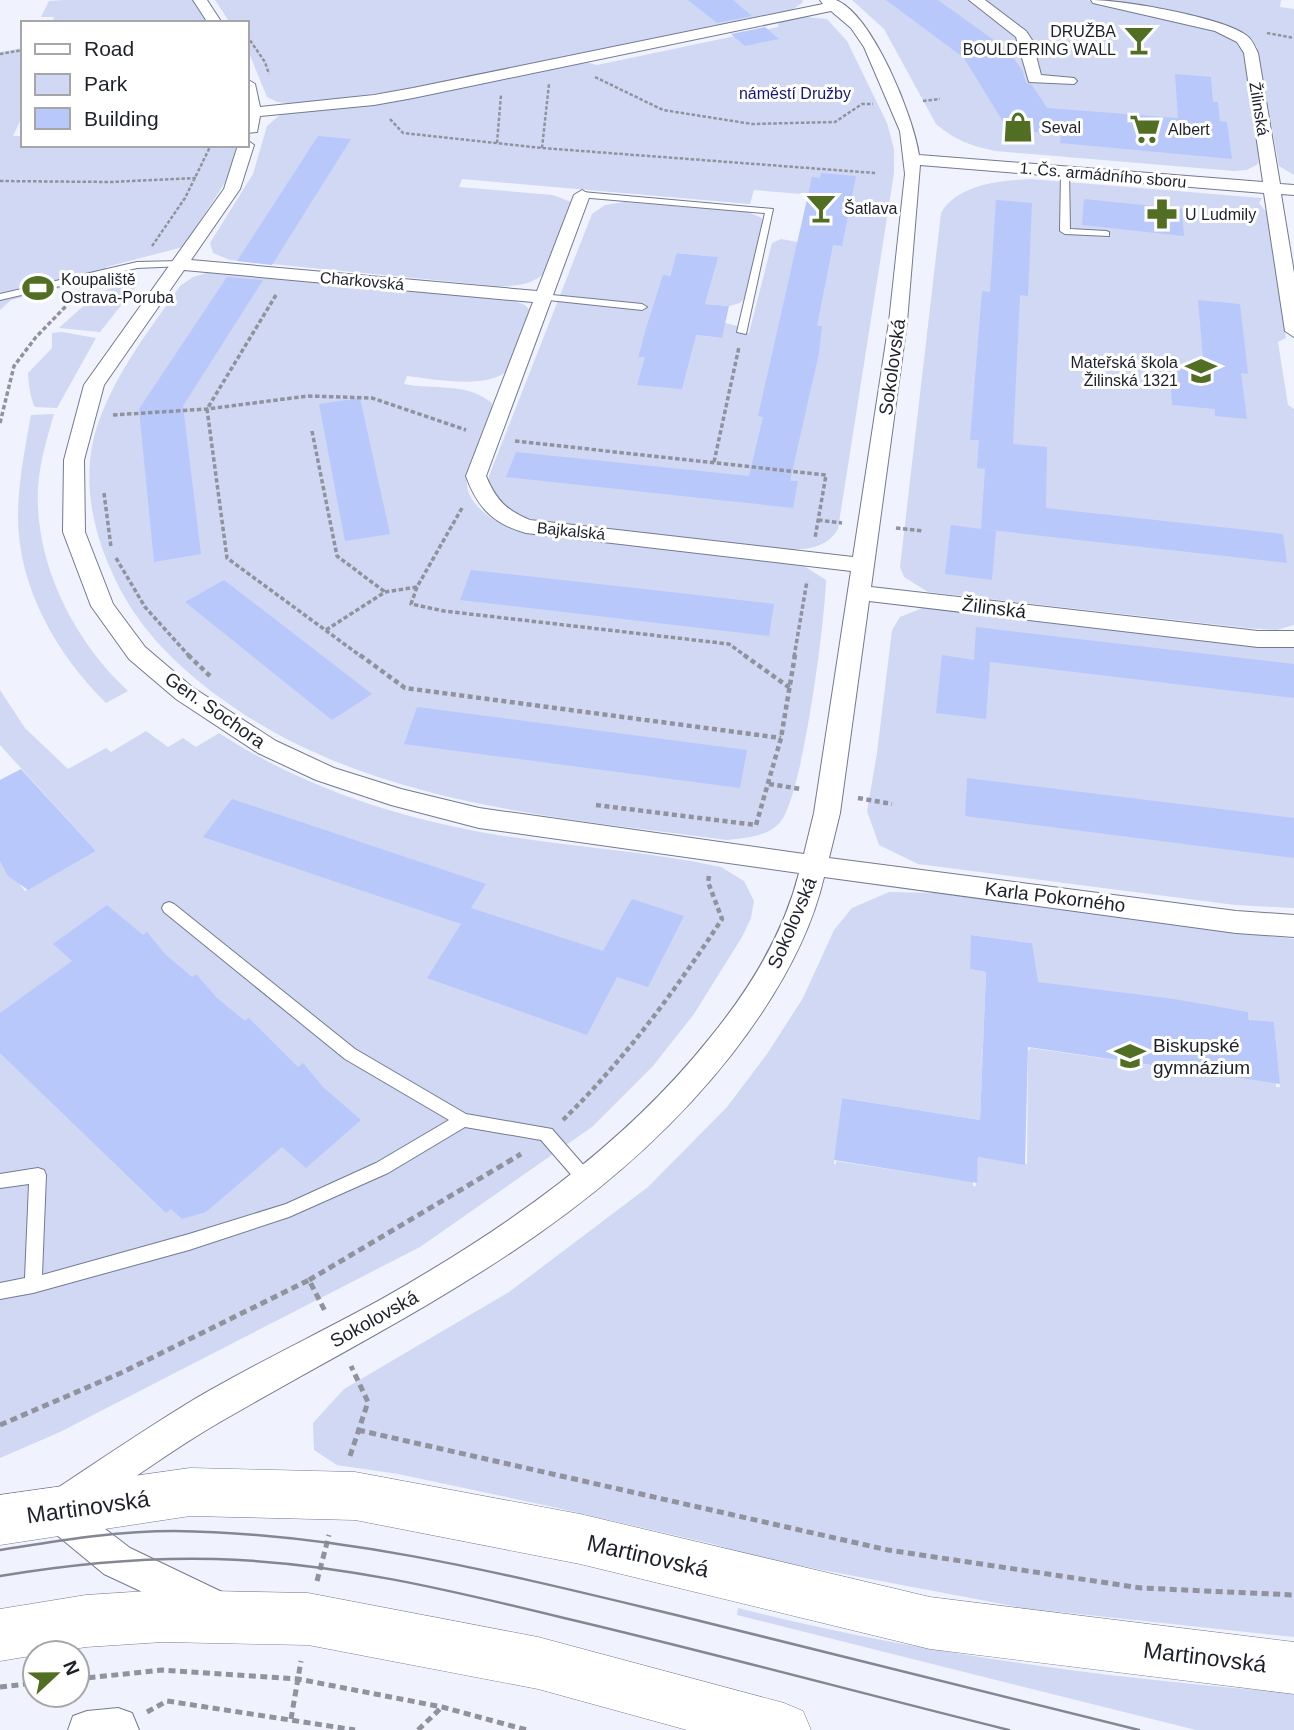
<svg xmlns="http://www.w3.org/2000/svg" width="1294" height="1730" viewBox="0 0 1294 1730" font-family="Helvetica,sans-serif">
  <rect width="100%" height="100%" fill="#f0f3fe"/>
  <path fill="#d0d8f3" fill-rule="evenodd" d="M64,0H193L209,23H52L54,17H41L49,1Z
    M215,0H802L803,2L791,11L419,88L293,104L277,102L267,97L247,48V23H230Z
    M852,0H1087L1220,31L1243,48L1260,156L1258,164L1247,170L1234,171L995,151C972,146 954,140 936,124L884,29Z
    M1115,0H1281L1280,7L1294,9V175L1279,166L1257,47C1229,15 1156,9 1115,0Z
    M798,16L827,19L847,41L887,123L894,149V173L838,529C827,548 807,550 786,549L536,520C513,514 487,503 489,476L592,214L605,205L625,202L748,212L762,218L764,223L745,298L740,303L729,306L705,304L717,257L678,253C666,289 648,321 638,356L645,357L696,335L721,338L725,323L738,326L740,333H749L772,243L781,239L798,242L813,195L754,190L750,204L462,179L459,187L553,195L571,202L572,212C553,258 555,289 495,286L230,260L213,253L210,243L253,174L267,126L281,114L582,61L597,65L778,27L779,20Z
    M23,48V115L13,136H23V145H241L228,178L183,247L106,267L110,276L11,300L0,310V52Z
    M1030,179L1262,198L1259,203L1268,214L1286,338L1278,342L1288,405L1294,409V625L1277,630L1247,628L928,592L904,577L900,567L941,213C958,184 1000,181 1030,179Z
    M210,272L507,298L525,305L531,311C525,328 521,348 513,364C497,392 434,379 407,376L404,384C434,390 467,382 492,403C493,441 445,474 479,508C493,521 507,528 526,533L791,563L804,566L826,580C825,621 803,793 781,821C769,837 745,838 727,840C552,816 366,805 219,697C172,662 134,624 111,570C90,524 81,470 99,421C117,371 150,329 180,286L193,277Z
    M139,283L100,332L59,328C82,308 104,282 139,283Z
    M62,332L96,338L57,408L35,407C31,401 28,381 28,373L52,348V333Z
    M54,414C47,438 40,461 38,487C34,562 73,640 128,691L106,703C57,655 18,587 18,517C18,483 25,448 31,415Z
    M925,607L1294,648V908L1235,905L918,864L879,845L867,811L877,753L892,630L900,617Z
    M0,690L25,728L68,769L106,748L111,752L146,731L168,747L183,738L196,747L219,733C305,789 404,820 504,836C576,847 650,852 721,867L744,881L754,901L751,918L742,937L694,1014L653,1066L592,1127L420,1247L60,1432L0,1458V860L25,891L96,851L0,745Z
    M889,892L936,893L1294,939V1637L1023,1608L759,1558L713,1544L553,1507L398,1474L337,1465L314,1450L313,1423L344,1389L509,1292L648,1187L727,1107L767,1054L803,998L834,930L852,908ZM972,935L1032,943L1031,991L1125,994L1248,1012L1250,1022H1274L1280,1087H1276V1083L1031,1048L1028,1051L1027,1164L978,1157L976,1186H973V1182L836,1161V1164H834L842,1098L980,1120L986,972L970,969Z
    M738,1608C920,1654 1106,1678 1294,1693V1730H1196L737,1615Z"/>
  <path fill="#b9c8fb" d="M688,0H733L752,16L717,23Z
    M886,0H938L1009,51L1023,72L1026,83L1032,85L1047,108L1178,118L1175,74L1211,77L1213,102H1218L1220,121L1227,122L1232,159L1060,143L1061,134L1008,130L964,58Z
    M765,27L779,39L745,46L731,34Z
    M318,136L351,139L272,265L237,261Z
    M821,173L856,176L842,246L833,245L817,326H822L819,353L790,481H798L793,508L506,477L516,452L749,476L763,417L758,416L812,177L820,178Z
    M1084,199L1182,209L1184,236L1082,225Z
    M996,200L1032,203L1028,296L1020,295L1013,444L1047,447L1046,508L1283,534L1287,563L981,529L985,469L977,468L979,440H970L982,291L990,292Z
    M677,253L718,257L705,304L729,306L722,338L696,335L682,389L637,385L645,357H638L647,325L663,275L670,276Z
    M227,277L263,280L183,406L201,554L154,562L139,409Z
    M1198,300L1240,304L1248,374L1241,373L1247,419L1215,416V409L1172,405L1170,366L1204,370Z
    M360,398L390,534L345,541L319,404Z
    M951,525L996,531L992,580L945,574Z
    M471,570L653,590L774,604L769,636L460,600Z
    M224,580L324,657L372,694L332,720L185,602Z
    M976,627L1294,664V698L990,662L986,719L936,713L942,655L974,660Z
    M417,707L747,750L740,788L404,744Z
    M21,769L96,851L28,890L8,876L0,861V780Z
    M967,778L1294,818V858L965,816Z
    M232,799L486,884L471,908L603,951L632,899L684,916L648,987L617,977L587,1035L427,978L461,924L203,837Z
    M107,905L143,935L147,932L165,954L192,977L196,974L217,998L245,1021L249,1018L298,1067L303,1063L323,1087L361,1120L306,1168L282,1147L206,1212L182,1219L171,1209L166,1213L0,1053V1013L72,961L53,944Z
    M971,935L1032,943L1038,982L1174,999L1248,1012L1249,1020L1274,1022L1280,1084L1028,1047L1025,1165L978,1157L977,1183L834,1160L842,1098L980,1120L986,972L970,969Z"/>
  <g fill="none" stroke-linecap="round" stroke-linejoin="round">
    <g stroke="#737a92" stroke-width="2">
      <path id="lane" d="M1065,169L1069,172L1070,229L1106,231L1109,232V236L1065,234L1060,231L1061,172Z
        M582,192L773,209L746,334L737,332L765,213L579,197V193Z
        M181,261L186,264L184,266L137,268L0,300V294L137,262Z
        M542,294L642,304L647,307L642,310L539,299L537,297Z
        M169,902L174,904L355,1049L466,1114L552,1129L593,1176L595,1181L593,1186L587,1188L581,1186L541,1140L465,1127L388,1173L289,1217L189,1250L33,1293L0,1299V1283L25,1278L29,1184L0,1188V1174L38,1168L44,1170L46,1175L42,1275L189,1234L286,1204L376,1163L449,1120L345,1059L164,912L162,908L164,904Z"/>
    </g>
    <g stroke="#737a92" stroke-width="2">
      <path id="street" d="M193,0H207L222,23H208Z
        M820,0C824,0 832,0 836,0C873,15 914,118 919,155L1263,182L1244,53L1237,42L1215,31L1093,3L1091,0C1123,0 1221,17 1246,35C1252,39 1255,47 1258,53L1280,184L1294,185V195L1281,194L1294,273V337L1285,331L1264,193L920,165L907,322L871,587L1258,631H1294V647H1258L869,601L840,813L829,858L1236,911L1294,915V937L1236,933L824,877C809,942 772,1002 732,1054C594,1230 408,1313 220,1422C173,1449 129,1482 83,1512L130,1548L222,1592L227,1605L222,1618L209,1623L104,1574L41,1522L35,1510L41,1498L54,1493L56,1489C101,1459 147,1428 193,1400C254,1364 318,1334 380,1300C503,1230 620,1150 709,1039C749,990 783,936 799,873L479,828L391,805L316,780L258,753L176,699L129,659L91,606L63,532L64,460L84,385L224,189L238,145H247V140L254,145L240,189L191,260L537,291L574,195L582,190L590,195L486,476C496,500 506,510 530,520L853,557L889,322L905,174L900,131L864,47L851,28L831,11L413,98L374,105L260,116L257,132L247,133V79L255,84L260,107L374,95L413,88L823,4ZM184,270L533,302L466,476C477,507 493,524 526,533L851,571L814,813L804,854L479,808L401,789L334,768L276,741L192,687L145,647L113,604L85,532L84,460L104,385Z
        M969,0H985L1026,31L1032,40L1041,75L1074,78L1077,81L1074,84L1029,82L1016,37Z
        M118,1708L132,1713L139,1730H68L73,1716L87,1711Z"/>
    </g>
    <g stroke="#737a92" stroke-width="1">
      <path id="secondary" d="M190,1468L355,1472L580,1514L930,1597L1294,1642V1694L930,1649L580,1564L355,1520L190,1516L0,1545V1495Z
        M163,1590L308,1593L538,1637L784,1703L803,1711L811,1730H687L538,1689L308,1645L163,1642L86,1647L0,1661V1609L86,1595Z"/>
    </g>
    <path stroke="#90939d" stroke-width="2.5" stroke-dasharray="3.5 2" stroke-linecap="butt" d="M1267,33L1294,38
      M247,36L265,62L269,74
      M0,54L23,50
      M595,77L663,110L752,124L835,122L862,104H873
      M923,101L940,99
      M390,119L403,133L542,148L875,173
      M497,143L501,95
      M542,148L549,84
      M0,181L111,182L197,178
      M152,246L185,198L211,145"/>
    <path stroke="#90939d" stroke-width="3.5" stroke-dasharray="4.5 2.5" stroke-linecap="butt" d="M276,295L207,409L227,558L362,657
      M113,415L207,409L308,396L372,398L466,430
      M0,423L14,366L36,337L70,302
      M312,431L337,556L385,592
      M515,441L826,475L815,538
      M714,462L739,347
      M104,493L111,547
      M818,520L842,523
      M896,528L923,531
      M116,558L145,607L190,657
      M417,587L411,604L444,611L729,644L747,657
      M326,630L385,592L417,587L462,508
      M794,657L807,581"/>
    <path stroke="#90939d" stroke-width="4.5" stroke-dasharray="5 3.5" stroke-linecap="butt" d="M188,655L210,676
      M360,655L405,688L781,738
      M744,655L790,688
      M769,784L801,789
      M858,798L892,804
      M596,805L756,825L781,738L795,655
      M563,1120C625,1059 675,991 722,919L708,882L709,876"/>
    <path stroke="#90939d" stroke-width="5" stroke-dasharray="7 4.5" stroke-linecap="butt" d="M309,1280L521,1154
      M0,1425L123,1372L309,1280L325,1311
      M358,1430L888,1550L1141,1588L1294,1595
      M350,1456L368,1402L351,1366
      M317,1581L329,1535
      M77,1679L162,1670L298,1679L442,1707L527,1730
      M0,1687L35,1683
      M147,1712L167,1701L355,1730
      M291,1719L301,1661
      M418,1730L441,1708"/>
    <use href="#lane" fill="#fff" fill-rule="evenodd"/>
    <use href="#street" fill="#fff" fill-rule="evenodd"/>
    <use href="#secondary" fill="#fff" fill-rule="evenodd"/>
    <path stroke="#848791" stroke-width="2.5" d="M0,1550C58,1541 115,1531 174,1531C346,1533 513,1576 680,1616C833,1653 986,1691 1139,1730
      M0,1576C72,1564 142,1557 215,1559C333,1562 450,1590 564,1618C713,1653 860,1693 1009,1730"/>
  </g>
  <defs>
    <g id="bar-bare" transform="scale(2.415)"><path d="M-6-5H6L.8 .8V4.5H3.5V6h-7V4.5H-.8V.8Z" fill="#526e22" stroke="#fff" stroke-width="2.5" paint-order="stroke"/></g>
    <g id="shop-bare" transform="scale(2.415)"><path d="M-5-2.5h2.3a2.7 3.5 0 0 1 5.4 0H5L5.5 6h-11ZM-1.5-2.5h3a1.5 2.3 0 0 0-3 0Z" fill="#526e22" stroke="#fff" stroke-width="2.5" paint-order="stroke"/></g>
    <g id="supermarket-bare" transform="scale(2.415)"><path d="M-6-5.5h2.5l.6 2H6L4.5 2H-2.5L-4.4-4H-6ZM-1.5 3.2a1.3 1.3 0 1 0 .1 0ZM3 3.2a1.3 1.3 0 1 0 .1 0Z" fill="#526e22" stroke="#fff" stroke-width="2.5" paint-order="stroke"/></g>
    <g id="pharmacy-bare" transform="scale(2.415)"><path d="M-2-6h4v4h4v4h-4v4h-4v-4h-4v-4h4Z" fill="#526e22" stroke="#fff" stroke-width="2.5" paint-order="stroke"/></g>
    <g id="stadium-bare" transform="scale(2.415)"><path d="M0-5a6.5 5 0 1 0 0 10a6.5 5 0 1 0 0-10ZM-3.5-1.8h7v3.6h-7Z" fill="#526e22" stroke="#fff" stroke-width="2.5" paint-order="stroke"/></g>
    <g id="school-bare" transform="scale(2.415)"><path d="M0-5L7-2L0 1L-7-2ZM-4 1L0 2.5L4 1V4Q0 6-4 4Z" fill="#526e22" stroke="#fff" stroke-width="2.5" paint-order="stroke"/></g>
  </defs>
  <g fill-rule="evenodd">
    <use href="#bar-bare" x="1139" y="40"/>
    <use href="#shop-bare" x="1018" y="127"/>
    <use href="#supermarket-bare" x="1145" y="129"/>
    <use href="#bar-bare" x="821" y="208"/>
    <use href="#pharmacy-bare" x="1162" y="214"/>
    <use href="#stadium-bare" x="38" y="288"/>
    <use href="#school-bare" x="1201" y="371"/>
    <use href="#school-bare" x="1130" y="1056"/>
  </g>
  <g text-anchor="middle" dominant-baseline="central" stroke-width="6" stroke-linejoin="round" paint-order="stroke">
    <g font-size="16" fill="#1e212a" stroke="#fff" text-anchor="start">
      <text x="1116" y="31" text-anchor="end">DRUŽBA<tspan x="1116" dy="18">BOULDERING WALL</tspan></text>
      <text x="1041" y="127">Seval</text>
      <text x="1168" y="129">Albert</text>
      <text x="844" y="208">Šatlava</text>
      <text x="1185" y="214">U Ludmily</text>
      <text x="61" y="279">Koupaliště<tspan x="61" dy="18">Ostrava-Poruba</tspan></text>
      <text x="1178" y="362" text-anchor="end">Mateřská škola<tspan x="1178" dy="18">Žilinská 1321</tspan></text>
    </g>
    <g font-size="16" fill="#191775" stroke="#fff">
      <text x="795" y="93">náměstí Družby</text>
    </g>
    <g font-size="16" fill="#1e212a" stroke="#fff">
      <text transform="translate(1259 109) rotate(81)">Žilinská</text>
      <text transform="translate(1103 175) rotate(5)">1. Čs. armádního sboru</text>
      <text transform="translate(362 281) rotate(5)">Charkovská</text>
      <text transform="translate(571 531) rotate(6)">Bajkalská</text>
    </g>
    <g font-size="19" fill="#1e212a" stroke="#fff">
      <text transform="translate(892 367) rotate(-82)">Sokolovská</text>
      <text transform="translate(994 608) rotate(7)">Žilinská</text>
      <text transform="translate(215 710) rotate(35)">Gen. Sochora</text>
      <text transform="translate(1055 897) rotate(7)">Karla Pokorného</text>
      <text transform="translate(792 923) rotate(-67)">Sokolovská</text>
      <text transform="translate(374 1319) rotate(-29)">Sokolovská</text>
    </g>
    <g font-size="19" fill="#1e212a" stroke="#fff" text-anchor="start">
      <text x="1153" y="1045">Biskupské<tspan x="1153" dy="22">gymnázium</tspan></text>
    </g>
    <g font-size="23" fill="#1e212a" stroke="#fff">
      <text transform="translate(88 1507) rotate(-8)">Martinovská</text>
      <text transform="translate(648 1556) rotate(13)">Martinovská</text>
      <text transform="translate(1205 1657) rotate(7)">Martinovská</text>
    </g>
  </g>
  <rect x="21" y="21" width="228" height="126" fill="#ffffff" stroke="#a5a6aa" stroke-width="2"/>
  <rect x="35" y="44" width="35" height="10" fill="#ffffff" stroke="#a5a6aa" stroke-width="2"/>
  <text x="84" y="56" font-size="21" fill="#1e212a">Road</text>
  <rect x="35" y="74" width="35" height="21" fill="#d0d8f3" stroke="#a5a6aa" stroke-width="2"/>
  <text x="84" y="91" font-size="21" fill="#1e212a">Park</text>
  <rect x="35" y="108" width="35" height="21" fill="#b9c8fb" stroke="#a5a6aa" stroke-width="2"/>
  <text x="84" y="126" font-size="21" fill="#1e212a">Building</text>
  <g transform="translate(56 1674) rotate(68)"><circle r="33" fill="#ffffff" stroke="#a5a6aa" stroke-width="2"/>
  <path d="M0-5L12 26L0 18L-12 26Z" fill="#526e22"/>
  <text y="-10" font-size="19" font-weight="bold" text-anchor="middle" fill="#1e212a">N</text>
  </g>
</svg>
